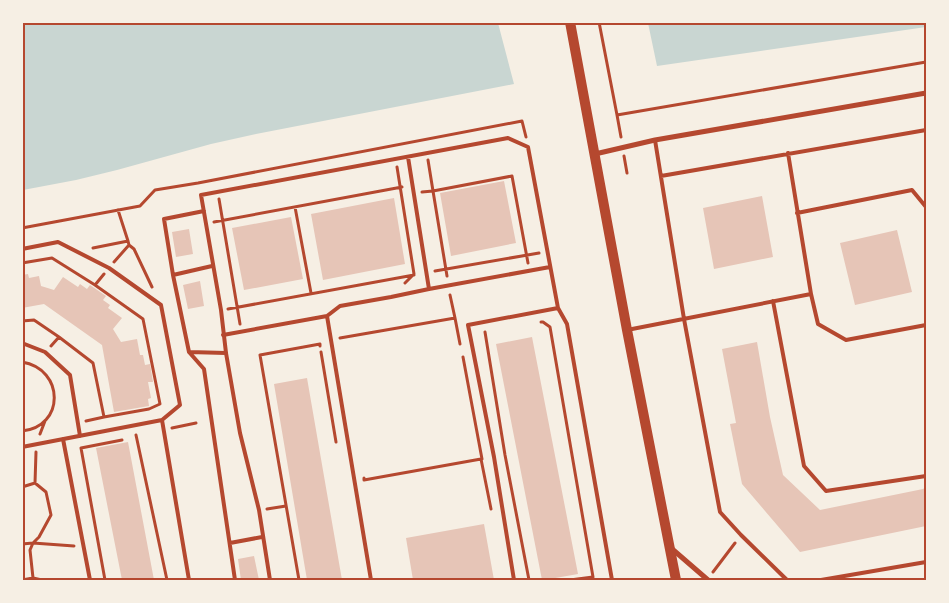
<svg xmlns="http://www.w3.org/2000/svg" width="949" height="603" viewBox="0 0 949 603" font-family="Barlow,sans-serif">
  <rect width="100%" height="100%" fill="#f6efe4"/>
  <path fill="#c9d6d2" d="M23,22L498,23L514,84L256,134L211,144L117,170L76,180L23,190Z
    M926,22V27L657,66L648,23Z"/>
  <path fill="#e6c5b7" d="M504,181L516,243L451,256L440,193Z
    M762,196L773,257L714,269L703,208Z
    M394,198L405,264L323,280L311,214Z
    M291,217L303,279L244,290L232,228Z
    M189,229L193,254L176,257L172,232Z
    M897,230L912,292L855,305L840,243Z
    M28,274L29,278L39,276L41,286L54,290L63,277L78,287L80,284L87,289L90,285L106,296L103,300L110,305L108,308L122,318L113,329L121,342L137,339L140,355H143L145,365L150,364L153,382H148L151,398L148,399L149,406L114,412L102,345L44,304L22,308V275Z
    M200,281L204,306L188,309L183,285Z
    M532,337L578,574L544,580H542L496,344Z
    M757,342L770,417L783,475L820,510L923,489L926,487V526L800,552L742,484L730,424L736,423L722,349Z
    M307,378L342,580H307L274,384Z
    M128,442L154,580H122L96,448Z
    M484,524L494,580H413L406,538Z
    M254,556L259,580H241L238,559Z"/>
  <g fill="none" stroke-linecap="round" stroke-linejoin="round">
    <path stroke="#b5482f" stroke-width="3" d="M599,22L617,115
      M621,137L617,115L926,62
      M624,156L627,173
      M397,167L414,274L405,283
      M422,192L433,191L428,160
      M219,199L240,324
      M295,207L311,293
      M118,210L128,241
      M214,222L402,187
      M22,228L140,206L155,190L198,183L522,121L526,137
      M93,248L128,241L129,245L134,249L152,287
      M114,262L129,245
      M22,263L52,258L95,285L143,319L160,404L149,409L104,417L93,363L59,337L34,320L22,321
      M435,271L539,253
      M447,276L433,191L512,176L528,263
      M95,285L104,274
      M450,295L455,318
      M228,309L414,275
      M541,322H543L550,327L593,577L570,580
      M485,332L505,455L529,580
      M340,338L455,318L460,344
      M51,346L59,337
      M321,352L336,442
      M463,357L482,459
      M22,362C65,369 65,427 22,431
      M86,421L104,417
      M172,428L196,423
      M40,434L45,421
      M136,435L167,580
      M364,478V480L481,459L491,509
      M35,483L36,452
      M22,487L35,483L46,492L51,515L39,537L33,543L30,550L33,578L22,580
      M267,509L286,506
      M22,544L33,543L74,546
      M713,572L735,543
      M33,578L42,580
      M105,580L81,448L122,440
      M299,580L260,355L320,344V346"/>
    <path stroke="#b5482f" stroke-width="4" d="M655,140L684,319L720,512L741,535L787,580
      M408,157L429,289
      M661,176L926,130
      M204,211L164,219L173,275L189,352L204,369L235,580
      M797,213L912,190L926,207
      M22,249L58,242L109,268L161,305L180,405L162,420L189,580
      M173,275L212,266
      M811,294L818,324L846,340L926,325
      M773,301L804,466L826,491L926,476
      M327,316L371,580
      M627,330L811,294L788,153
      M223,335L327,316L340,306L391,297L429,289L550,267
      M22,343L45,352L70,375L80,436
      M189,352L226,353V352
      M63,439L90,580
      M22,447L162,420
      M230,543L262,537
      M270,580L259,510L240,433L226,353L221,310L201,195L508,138L528,147L558,308L567,324L612,580
      M514,580L494,457L468,325L558,308
      M821,580L926,562"/>
    <path stroke="#b5482f" stroke-width="5" d="M595,154L655,140L926,93
      M671,548L708,580"/>
    <path stroke="#b5482f" stroke-width="10" d="M570,22L627,330L676,580"/>
  </g>
  <rect width="949" height="603" fill="none" stroke="#f6efe4" stroke-width="48"/>
  <rect x="24" y="24" width="901" height="555" fill="none" stroke="#b5482f" stroke-width="2"/>
</svg>
